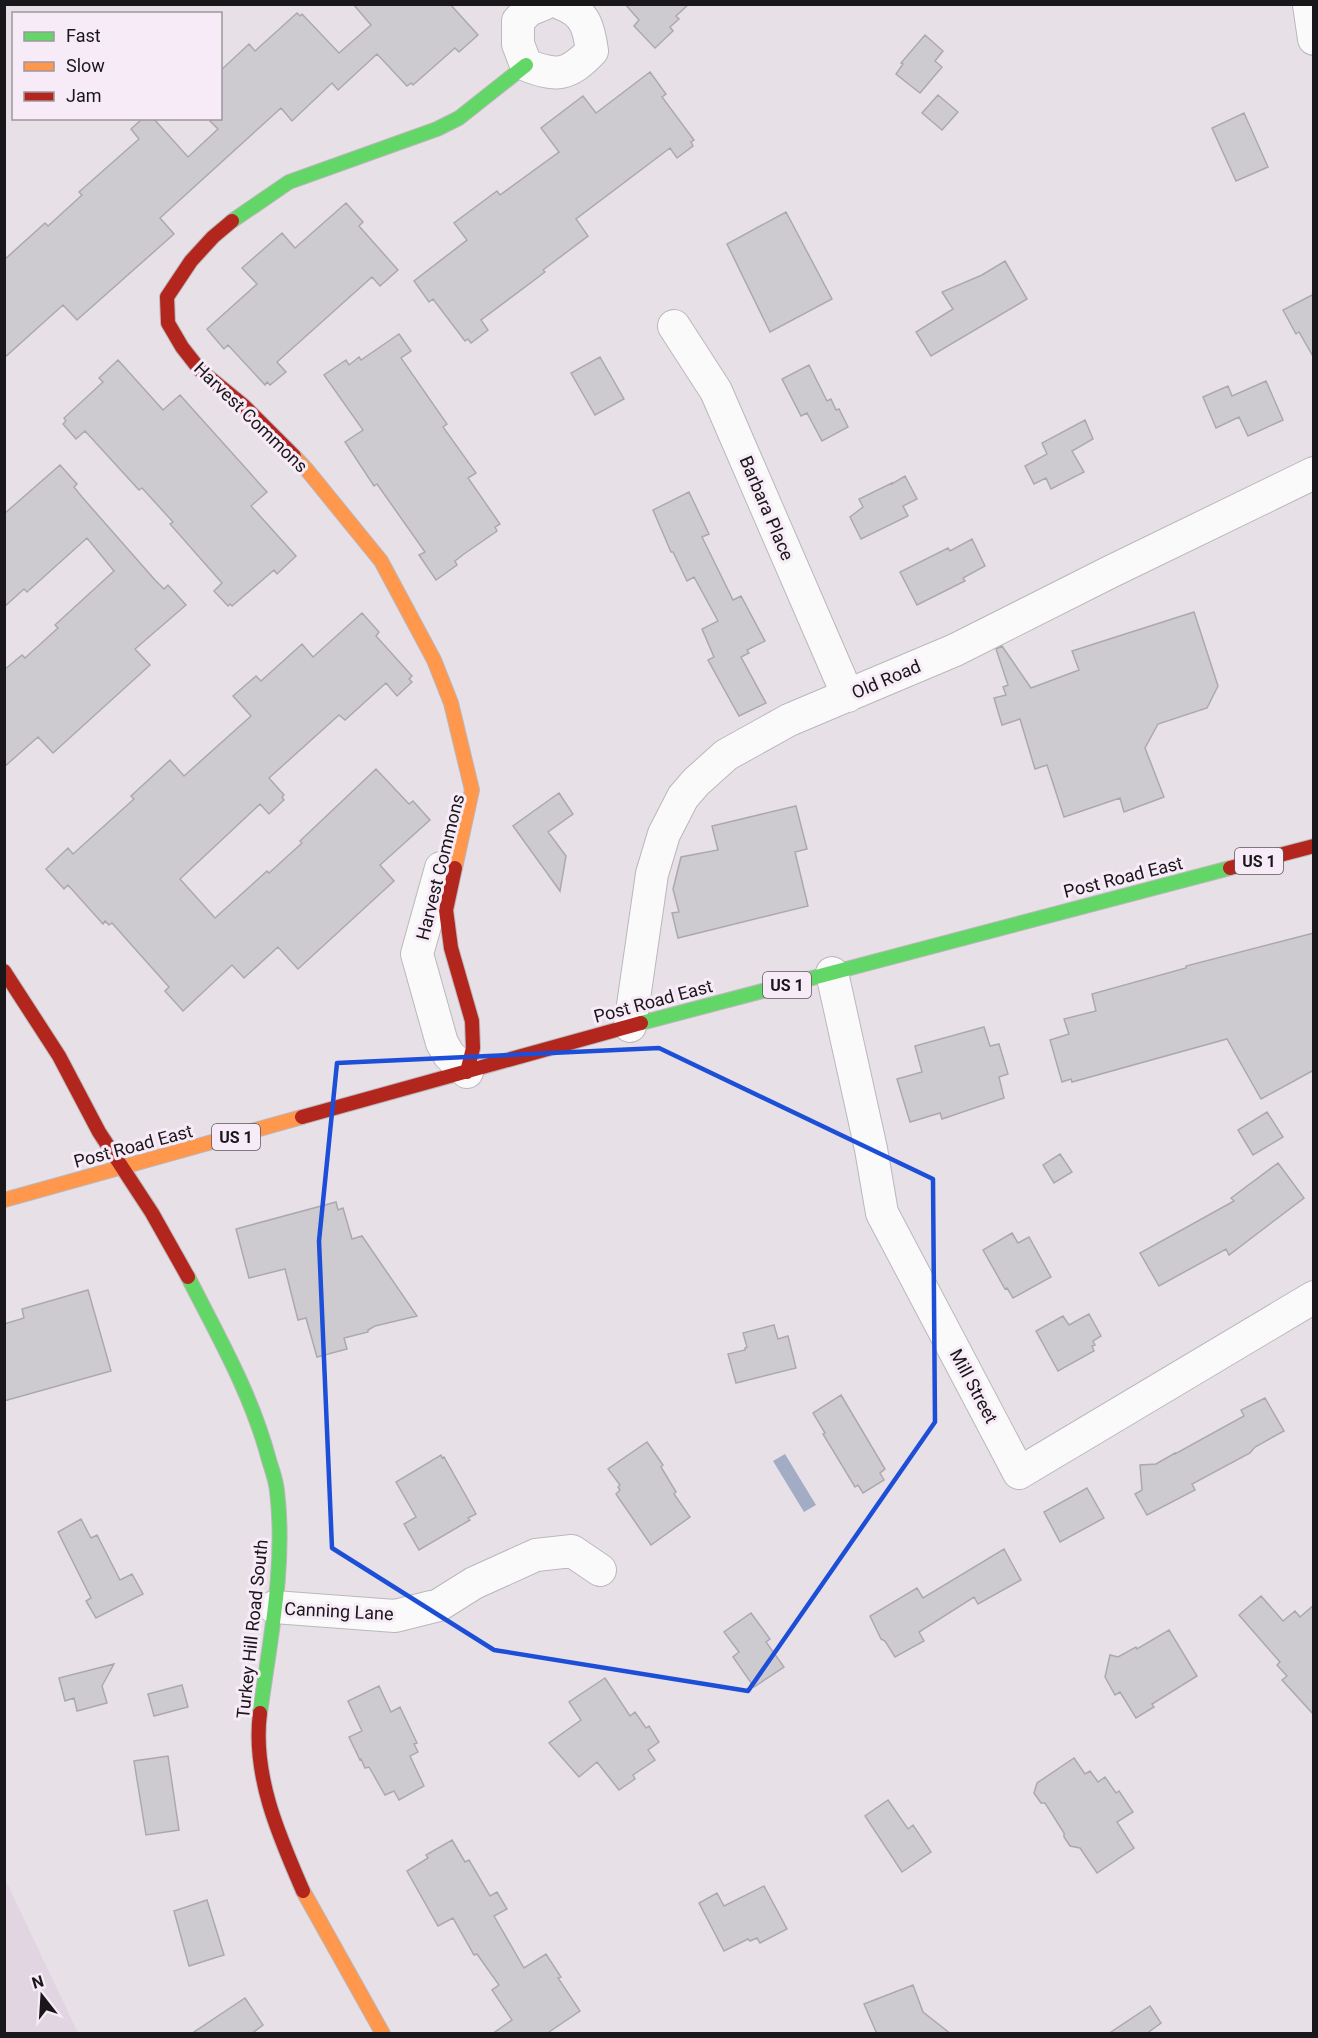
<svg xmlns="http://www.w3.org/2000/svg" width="1318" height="2038" viewBox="0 0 1318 2038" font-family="Roboto,sans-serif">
  <rect width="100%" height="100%" fill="#e7e1e7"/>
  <path fill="#e0d5e1" d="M4,1879H5L78,2033H5Z"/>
  <path fill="#a2acc5" d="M785,1454L816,1505L804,1512L773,1461Z"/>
  <path fill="#cecbd0" stroke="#aca9ae" stroke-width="1.5" d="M353,4H450L478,35L459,52L455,48L413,85L411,83L407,86L377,54L338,90L332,83L292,121L281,108L160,218L174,234L77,320L63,305L4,358V260L45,223L48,226L82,195L79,192L139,139L131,129L143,118H153L188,157L218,129L210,121L213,118H220V71L249,44L255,51L297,13L300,16L302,14L339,53L371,25Z
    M625,4H689L676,16L679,19L670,27L673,31L655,48L634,26L639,20Z
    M925,35L943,51L935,61L942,67L920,93L896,74L903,64L901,63Z
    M650,72L666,94L662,97L694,140L691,142L693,146L677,158L670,148L576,219L588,236L543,270L545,272L481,320L488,330L471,343L468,339L465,341L433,299L429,302L414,281L467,240L454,223L497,191L500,195L559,152L541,128L583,96L596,113Z
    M938,95L958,112L942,130L922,113Z
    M1244,113L1268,167L1236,181L1212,128Z
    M346,203L363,222L359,226L398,270L380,286L372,277L277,362L286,372L270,385L267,382L265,385L228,345L224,349L207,329L257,284L242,268L282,233L295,248Z
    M786,212L832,299L770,332L727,244Z
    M1005,261L1027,299L931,356L916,332L953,309L942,292L982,275Z
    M1314,294V358L1299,332L1296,334L1283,310Z
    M399,334L411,351L401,358L447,424L443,427L476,473L468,478L500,524L495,527L497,531L464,554L455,561L457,565L436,580L419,555L425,552L377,484L374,486L345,442L363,430L324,375L346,360L349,365L359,357L361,360Z
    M600,357L624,399L595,415L571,373Z
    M118,360L163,410L180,395L267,492L251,506L296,556L277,574L274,570L232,606L230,604L228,606L214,591L222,583L170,524L173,522L142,488L139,490L85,431L76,439L63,424L66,421L64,418L103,382L99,378Z
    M809,365L827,401L831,399L836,410L839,409L848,427L822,441L807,413L801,416L782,379Z
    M1266,381L1283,420L1248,436L1239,417L1216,428L1203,397L1228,386L1232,396Z
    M1085,420L1093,439L1072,451L1084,472L1051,489L1046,478L1034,484L1025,466L1047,454L1042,443Z
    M60,465L77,484L74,487L82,497L155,580L164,589L168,585L186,605L135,649L150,665L53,753L38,737L4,767V670L22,655L25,658L58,628L55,625L114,571L87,538L27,592L24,589L4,607V514Z
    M905,476L917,499L903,506L908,516L861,539L850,517L863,507L859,499L892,483V484Z
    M689,492L709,534L702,537L733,600L741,596L765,641L747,650L749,653L741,657L766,703L739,716L708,660L714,657L702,629L718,621L694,577L687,581L673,552H671L653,510Z
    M972,539L985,566L963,578L965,581L917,605L900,572L948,548L950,551Z
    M1194,612L1218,686L1207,708L1158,724L1145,748L1164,797L1124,812L1120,798L1064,817L1047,765L1035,769L1020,719L1002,725L994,698L1006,695L1003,687L1008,685L996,649L1002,646L1031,688L1079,670L1072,651Z
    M362,613L379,632L376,636L412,676L409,679L412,682L397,696L386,683L345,720L339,715L269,778L284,795L282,797L284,800L269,814L260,804L180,879L215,918L267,871L269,873L302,843L300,841L376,769L409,804L413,801L430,820L380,865L394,881L298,969L278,947L244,978L232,965L183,1011L165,991L169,987L112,923L109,925L105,921L103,924L68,885L64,889L46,869L68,848L73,854L134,799L131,796L170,760L184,776L251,716L233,696L256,676L261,681L302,644L313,657Z
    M559,793L573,814L548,832L566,856L560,891L513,826Z
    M796,806L807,849L795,852L808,906L678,938L672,913L679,912L673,889L681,857L718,850L712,826Z
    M1314,933V1070L1261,1099L1227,1039L1072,1082L1071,1079L1062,1082L1050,1040L1069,1034L1064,1019L1096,1011L1092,994L1186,968V966Z
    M984,1027L990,1046L999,1044L1008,1074L999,1077L1004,1098L942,1119L940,1113L910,1122L897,1079L922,1072L915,1046Z
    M1267,1112L1283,1137L1253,1155L1238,1130Z
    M1060,1154L1072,1172L1054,1183L1043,1165Z
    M1278,1163L1304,1198L1229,1255L1226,1249L1159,1286L1140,1253L1234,1201L1231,1198Z
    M336,1202L338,1210L343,1208L352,1239L362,1236L417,1316L375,1326L368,1330V1332L344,1338L347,1349L317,1357L306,1318L298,1320L285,1269L249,1278L236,1229Z
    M1012,1233L1018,1243L1029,1237L1051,1277L1013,1298L1007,1288L1005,1289L983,1250Z
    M88,1290L111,1371L4,1401V1324L24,1318L22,1309Z
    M1089,1314L1101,1336L1093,1341L1095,1345L1092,1346L1094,1351L1058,1371L1036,1331L1063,1316L1069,1325Z
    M774,1325L778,1339L788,1336L796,1368L736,1383L728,1354L745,1350V1348L747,1347L743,1333Z
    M841,1395L885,1469L880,1473L884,1480L863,1493L858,1485L855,1487L823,1434L825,1433L813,1413Z
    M1265,1398L1284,1431L1255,1447L1250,1453L1192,1484L1195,1490L1147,1515L1135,1494L1142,1490L1140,1465L1156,1464L1175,1453V1454L1244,1416L1241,1410Z
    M647,1442L663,1465L661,1467L676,1492L674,1494L690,1517L651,1545L616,1494L620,1490L618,1487L620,1485L608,1469Z
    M441,1455L442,1458L444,1457L476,1514L468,1518L470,1520L419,1550L404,1524L416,1517L396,1482Z
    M1087,1488L1104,1518L1060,1542L1044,1512Z
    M81,1519L91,1538L97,1535L120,1580L132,1574L143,1594L96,1618L86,1601L91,1598L58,1532Z
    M1004,1549L1021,1580L978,1604L974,1597L919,1632L924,1641L895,1657L885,1641L881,1639L870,1616L917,1588L923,1598Z
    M1261,1596L1283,1621L1295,1611L1300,1617L1314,1605V1715L1282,1680L1287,1676L1277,1665L1280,1662L1239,1615Z
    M751,1613L770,1639L766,1642L784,1667L754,1687L733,1657L739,1652L724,1632Z
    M1169,1630L1197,1676L1152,1704L1154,1707L1136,1718L1120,1692L1115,1695L1105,1677L1110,1655L1118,1657L1136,1647L1137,1649Z
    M114,1664L102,1686L107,1703L77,1711L74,1698L65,1701L59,1678Z
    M605,1678L630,1716L635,1712L646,1728L649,1726L659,1742L648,1750L655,1760L633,1775L635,1779L619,1790L597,1762L579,1777L549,1743L581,1720L569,1702Z
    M182,1685L188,1707L154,1716L148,1694Z
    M379,1686L391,1712L400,1707L417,1743L414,1744L418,1752L410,1756L424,1786L399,1800L394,1791L385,1795L369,1767L365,1768L361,1759L360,1760L349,1737L362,1731L348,1701Z
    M168,1756L179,1830L146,1835L134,1761Z
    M1074,1758L1085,1774L1090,1771L1098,1782L1105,1777L1116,1793L1119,1791L1133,1812L1117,1822L1134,1848L1097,1873L1080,1848L1070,1846L1064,1837V1833L1045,1803H1041L1034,1793L1037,1783Z
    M888,1800L908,1829L913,1825L931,1852L902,1872L865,1816Z
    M452,1840L465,1862L469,1860L490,1896L497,1892L507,1909L494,1916L524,1968L546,1954L561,1977L558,1978L580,2011L546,2034H492L512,2020L492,1990L499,1985L477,1954L474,1955L453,1918L438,1926L407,1871L428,1858L426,1855Z
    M764,1886L787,1929L760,1943L757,1938L750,1941L748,1939L724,1951L699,1903L717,1893L724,1906Z
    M207,1900L224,1955L189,1966L174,1911Z
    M913,1985L923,2012L951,2034H877L864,2004Z
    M245,1998L263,2025L251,2034H191Z
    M1150,2006L1161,2023L1146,2034H1108Z"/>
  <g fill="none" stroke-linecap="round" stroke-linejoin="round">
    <g stroke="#bbb7bb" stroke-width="34">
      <path id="street" d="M544,4L529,10L518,21V44L526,65C557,77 568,76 592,51C589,29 586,13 562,4
        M1309,5L1314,39
        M674,326L716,391L848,696
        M441,868L417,954L442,1043L449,1055L467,1072
        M832,973L871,1149L882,1213L1019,1473L1314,1297
        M630,1026L652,874L664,834L683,797L696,782L726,755L789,720L955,650L1110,572L1314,473
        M274,1607L395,1616L439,1605L474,1583L536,1555L572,1551L600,1570"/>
    </g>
    <g stroke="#bbb7bb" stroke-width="16">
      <path id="fast" d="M232,221L289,182L437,129L459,118L526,65
        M641,1023L1230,868
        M188,1277C218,1336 252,1395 269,1460C272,1470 276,1480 277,1491C286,1565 270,1639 260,1713"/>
    </g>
    <g stroke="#bbb7bb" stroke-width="16">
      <path id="slow" d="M294,456L307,470L381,561L434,660L451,703L472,790L455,868
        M4,1200L302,1117
        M303,1891L383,2034"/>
    </g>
    <g stroke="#bbb7bb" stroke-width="16">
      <path id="jam" d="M232,221L213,237L191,261L167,297L168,323L182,347L200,370L244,406L294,456
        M455,868L446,910L451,948L472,1021L473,1048L467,1072
        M1230,868L1314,846
        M4,971L59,1056L99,1132L152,1213L188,1277
        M302,1117L641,1023
        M260,1713C252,1775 279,1836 303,1891"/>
    </g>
    <use href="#street" stroke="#fbfafb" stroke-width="32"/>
    <use href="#fast" stroke="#63d668" stroke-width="14"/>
    <use href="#slow" stroke="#ff974d" stroke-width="14"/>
    <use href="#jam" stroke="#b3261e" stroke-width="14"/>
  </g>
  <path fill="none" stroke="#1d4ed8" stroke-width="4.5" stroke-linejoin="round" d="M659,1048L933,1179L935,1422L748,1691L494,1650L332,1548L319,1241L337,1063Z"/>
  <g text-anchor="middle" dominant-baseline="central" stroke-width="6" stroke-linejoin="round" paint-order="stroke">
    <g fill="#f7ebf7" stroke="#5c575d" stroke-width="1.5">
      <rect x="1235" y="848" width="48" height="26" rx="4.5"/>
      <rect x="763" y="972" width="48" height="26" rx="4.5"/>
      <rect x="212" y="1124" width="48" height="26" rx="4.5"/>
    </g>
    <g font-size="16" font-weight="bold" fill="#1a171b">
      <text x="1259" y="861">US 1</text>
      <text x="787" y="985">US 1</text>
      <text x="236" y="1137">US 1</text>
    </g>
    <g font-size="18" fill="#1a171b" stroke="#f7ebf7">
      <text transform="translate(251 417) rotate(44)">Harvest Commons</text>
      <text transform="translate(767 508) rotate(67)">Barbara Place</text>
      <text transform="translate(886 679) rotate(-23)">Old Road</text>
      <text transform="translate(440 867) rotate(-76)">Harvest Commons</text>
      <text transform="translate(1123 877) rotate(-14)">Post Road East</text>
      <text transform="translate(653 1001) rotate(-15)">Post Road East</text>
      <text transform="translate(133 1146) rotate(-15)">Post Road East</text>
      <text transform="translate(974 1386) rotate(62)">Mill Street</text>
      <text transform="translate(339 1611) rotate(3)">Canning Lane</text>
      <text transform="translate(252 1629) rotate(-84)">Turkey Hill Road South</text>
    </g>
  </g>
  <rect width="1318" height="2038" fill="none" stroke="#1a171b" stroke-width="12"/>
  <rect x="12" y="12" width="210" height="108" fill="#f7ebf7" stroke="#9f969f" stroke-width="1.5"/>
  <rect x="24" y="32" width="30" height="9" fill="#63d668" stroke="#9f969f" stroke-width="1.5"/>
  <text x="66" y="42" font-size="18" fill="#1a171b">Fast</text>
  <rect x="24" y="62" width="30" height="9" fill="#ff974d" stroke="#9f969f" stroke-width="1.5"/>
  <text x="66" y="72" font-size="18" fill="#1a171b">Slow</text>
  <rect x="24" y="92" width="30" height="9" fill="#b3261e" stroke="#9f969f" stroke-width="1.5"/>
  <text x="66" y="102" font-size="18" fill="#1a171b">Jam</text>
  <g transform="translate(42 1996) rotate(343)" stroke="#f7ebf7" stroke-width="4.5" paint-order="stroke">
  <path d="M0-4.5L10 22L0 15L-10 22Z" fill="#1a171b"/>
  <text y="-9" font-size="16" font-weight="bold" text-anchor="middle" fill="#1a171b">N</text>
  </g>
</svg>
